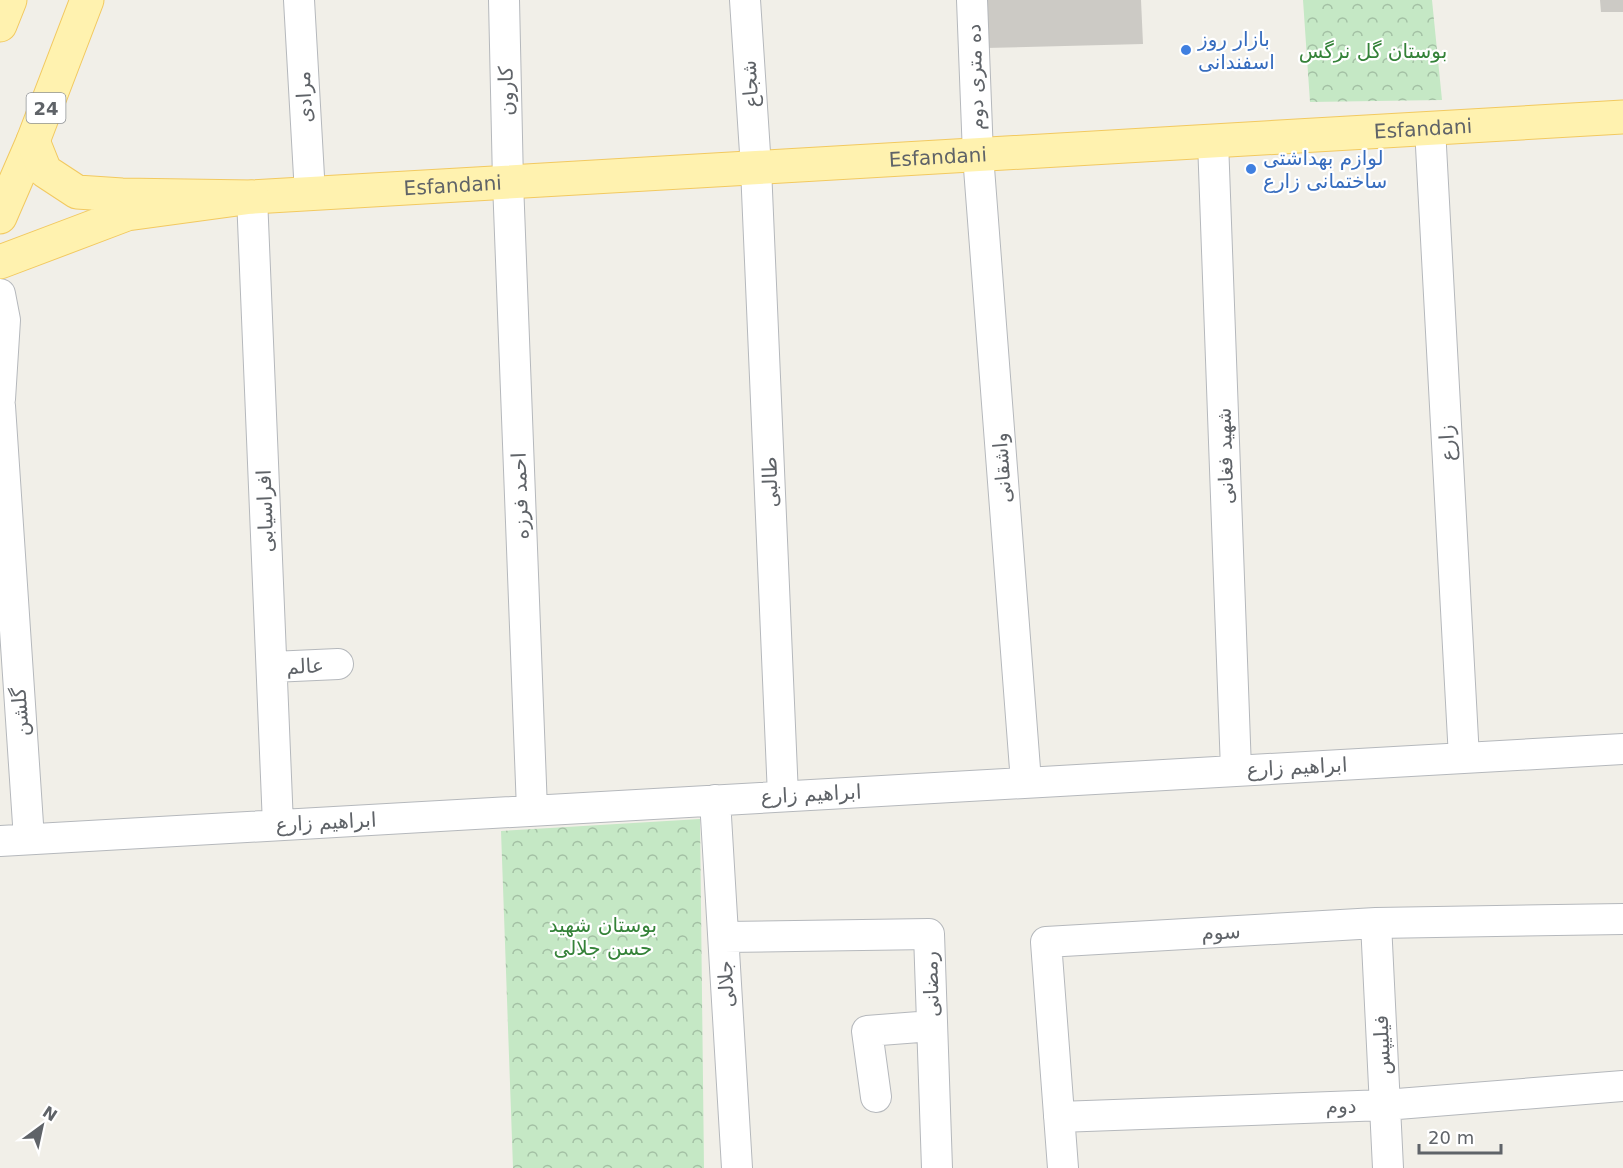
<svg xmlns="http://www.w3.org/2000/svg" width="1623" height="1168" viewBox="0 0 1623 1168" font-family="'DejaVu Sans',Vazirmatn,sans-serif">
  <defs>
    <pattern id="forest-crowns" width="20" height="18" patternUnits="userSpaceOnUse" patternTransform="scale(1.5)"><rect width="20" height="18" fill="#c5e8c5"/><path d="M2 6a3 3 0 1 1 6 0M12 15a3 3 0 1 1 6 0" fill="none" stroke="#a3c0a4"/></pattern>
  </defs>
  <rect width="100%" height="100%" fill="#f1efe8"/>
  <path fill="url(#forest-crowns)" d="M1303,0H1432L1442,100L1310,102Z
    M700,819L704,1168H513L501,831Z"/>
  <path fill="#cccac5" d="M983,0H1141L1143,44L985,48Z
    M1600,0H1623V12H1601Z"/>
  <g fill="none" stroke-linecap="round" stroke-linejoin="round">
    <g stroke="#b5b8bc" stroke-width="32">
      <path id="minor" d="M299,0L310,194
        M504,0L508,182L532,810
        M745,0L756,168L783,796
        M972,0L978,155L1026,782
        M1430,128L1464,758
        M1213,141L1236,770
        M252,197L278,825
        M0,294L5,320L0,399
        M0,406L29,839
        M272,667L338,664
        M715,800L737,1168
        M0,841L1623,749
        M1376,923L1388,1168
        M724,937L929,934L937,1168
        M876,1097L867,1031L932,1026
        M1059,1117L1385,1105L1623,1086
        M1063,1168L1046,942L1376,923L1623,919"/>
    </g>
    <g stroke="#f2c960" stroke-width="35">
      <g id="major">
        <path d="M0,25L10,0"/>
        <path id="s1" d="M252,197L1623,117"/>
        <path d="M0,217L33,141L87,0"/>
        <path d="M0,262L127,214L252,197L122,195L77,192L45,171L33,141"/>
      </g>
    </g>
    <use href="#minor" stroke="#fff" stroke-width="30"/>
    <use href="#major" stroke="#fff2af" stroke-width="33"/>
  </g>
  <g fill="#3f7fe0" stroke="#fff" stroke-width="2">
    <circle cx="1186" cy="50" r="6"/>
    <circle cx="1251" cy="169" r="6"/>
  </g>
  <g text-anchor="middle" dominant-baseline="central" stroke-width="4.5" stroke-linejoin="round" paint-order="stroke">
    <rect fill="#fff" stroke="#8f9295" stroke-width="1.5" x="26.5" y="93" width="39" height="30" rx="4.5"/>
    <g font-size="18" font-weight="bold" fill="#5f6368">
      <text x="46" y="108">24</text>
    </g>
    <g font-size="20" fill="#366cbe" stroke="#fff" text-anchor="start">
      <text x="1198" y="39">بازار روز<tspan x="1198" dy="23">اسفندانی</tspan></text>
      <text x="1263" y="158">لوازم بهداشتی<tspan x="1263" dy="23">ساختمانی زارع</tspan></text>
    </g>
    <g font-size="20" fill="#348238" stroke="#fff">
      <text x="1373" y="51">بوستان گل نرگس</text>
      <text x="603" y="925">بوستان شهید<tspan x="603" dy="23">حسن جلالی</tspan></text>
    </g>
    <g font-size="20" fill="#5f6368" stroke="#fff">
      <text transform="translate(975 77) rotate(-92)">ده متری دوم</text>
      <text transform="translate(750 84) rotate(-94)">شجاع</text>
      <text transform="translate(506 91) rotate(-91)">کارون</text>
      <text transform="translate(304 97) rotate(-93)">مرادی</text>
      <text stroke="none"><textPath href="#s1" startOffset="1173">Esfandani</textPath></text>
      <text stroke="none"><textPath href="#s1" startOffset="687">Esfandani</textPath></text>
      <text stroke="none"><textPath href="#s1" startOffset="201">Esfandani</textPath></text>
      <text transform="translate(1447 443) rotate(-93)">زارع</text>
      <text transform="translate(1225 456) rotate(-92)">شهید فغانی</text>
      <text transform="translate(1002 468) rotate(-94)">واشقانی</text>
      <text transform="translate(770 482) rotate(-92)">طالبی</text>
      <text transform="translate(520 496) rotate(-92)">احمد فرزه</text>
      <text transform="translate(265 511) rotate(-92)">افراسیابی</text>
      <text transform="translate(305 666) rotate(-3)">عالم</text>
      <text transform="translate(20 712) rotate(-94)">گلشن</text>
      <text transform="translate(1297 767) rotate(-3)">ابراهیم زارع</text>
      <text transform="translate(811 794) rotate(-3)">ابراهیم زارع</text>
      <text transform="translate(326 822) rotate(-3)">ابراهیم زارع</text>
      <text transform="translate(1221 932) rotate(-3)">سوم</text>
      <text transform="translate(726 984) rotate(-93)">جلالی</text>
      <text transform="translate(931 984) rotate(-92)">رمضانی</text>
      <text transform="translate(1382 1045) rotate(-93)">فیلیپس</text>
      <text transform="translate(1341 1106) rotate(-2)">دوم</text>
    </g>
  </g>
  <g transform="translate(42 1126) rotate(33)" stroke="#ffffff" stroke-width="4.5" paint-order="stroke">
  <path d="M0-4.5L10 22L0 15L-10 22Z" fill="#5f6368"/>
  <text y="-9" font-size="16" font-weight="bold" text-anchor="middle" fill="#5f6368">N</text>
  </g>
  <path d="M1419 1144v9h82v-9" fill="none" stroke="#5f6368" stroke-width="3"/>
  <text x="1428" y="1144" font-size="18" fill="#5f6368" stroke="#ffffff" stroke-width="4.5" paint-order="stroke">20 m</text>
</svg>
